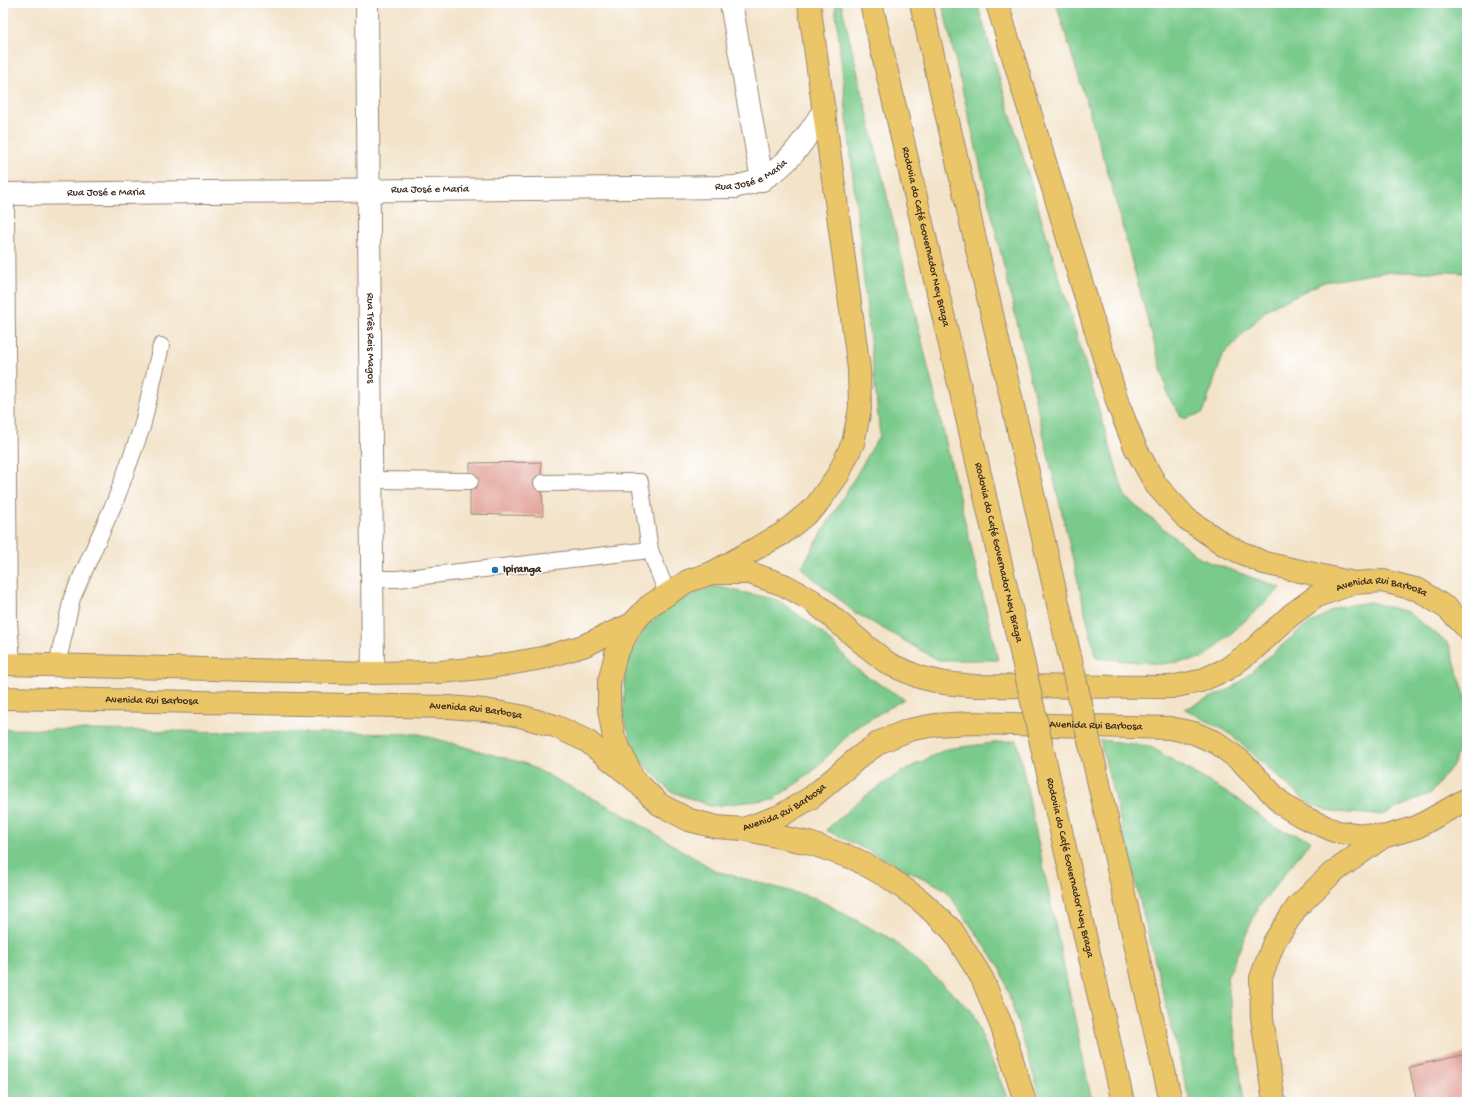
<svg xmlns="http://www.w3.org/2000/svg" width="1470" height="1105" viewBox="0 0 1470 1105" font-family="'Gochi Hand',sans-serif">
  <rect width="100%" height="100%" fill="#fff"/>
  <filter id="ink" filterUnits="userSpaceOnUse"><feTurbulence type="fractalNoise" baseFrequency=".025" numOctaves="2"/><feDisplacementMap in="SourceGraphic" scale="8" xChannelSelector="R" yChannelSelector="G"/><feConvolveMatrix kernelMatrix="1 2 1 2 8 2 1 2 1" color-interpolation-filters="sRGB"/></filter>
  <filter id="wash" filterUnits="userSpaceOnUse"><feTurbulence type="fractalNoise" baseFrequency=".012" numOctaves="4" result="noise"/><feDisplacementMap in="SourceGraphic" scale="16" xChannelSelector="R" yChannelSelector="G"/><feGaussianBlur stdDeviation="0.9" result="paint"/><feColorMatrix in="noise" values="0 0 0 0 0 0 0 0 0 0 0 0 0 0 0 0 0 1.4 0 .05"/><feComposite in="paint" operator="in"/></filter>
  <g filter="url(#wash)">
    <rect width="100%" height="100%" fill="#f3e3c9"/>
    <path fill="#79ca8b" stroke="#5a7a54" d="M835,3H841L998,660H938L854,612L801,568L880,435Z
      M942,3H977L1125,497L1201,559L1281,588L1203,659L1161,664L1096,658Z
      M1056,3H1467V273L1447,272H1385L1324,282L1267,309L1223,355L1203,413L1183,419L1169,398L1106,166Z
      M714,586L778,600L818,629L859,671L904,699L855,728L810,774L774,799L711,806L670,791L637,757L623,716L626,664L647,625L677,601Z
      M1370,602L1407,612L1449,644L1464,692L1467,712L1454,764L1431,793L1382,815L1333,812L1308,803L1229,733L1185,709L1234,687L1301,629L1338,607Z
      M3,729L419,734L526,764L616,810L716,871L815,898L895,941L971,1010L1009,1102H3Z
      M1017,740L1092,1102H1042L1001,969L945,889L826,830L861,799L901,772L946,749Z
      M1100,740L1149,746L1239,800L1274,827L1311,840L1258,908L1227,977L1244,1102H1190Z"/>
    <g id="blocks">
      <path fill="#e3a49c" d="M541,462L543,516L470,514V463Z
        M1467,1054V1102H1417L1409,1067Z"/>
    </g>
  </g>
  <g filter="url(#ink)">
    <use href="#blocks" fill-opacity="0" stroke="#978674" stroke-width="1"/>
    <g fill="none" stroke-linecap="round" stroke-linejoin="round">
      <g stroke="#978674" stroke-width="18">
        <path id="lane" d="M372,480L470,481
          M542,483L640,482L650,550
          M372,579H398L650,550L667,593
          M57,665L72,598L116,499L142,427L161,346"/>
      </g>
      <g stroke="#978674" stroke-width="24">
        <g id="street">
          <path id="s1" d="M367,3L373,673"/>
          <path d="M731,3L762,180"/>
          <path id="s2" d="M3,194L735,187C744,184 754,183 762,179C790,165 807,136 824,110"/>
          <path d="M3,206L6,621L9,664"/>
        </g>
      </g>
      <g stroke="#978674" stroke-width="24">
        <g id="primary">
          <path id="s3" d="M3,664L373,673L441,672L491,667L542,658L583,646L632,624L649,606L688,581L712,573H750L784,585L813,601L866,646L889,664L919,677L944,683L974,686L1171,687L1200,681L1227,669L1253,650L1291,615L1317,596L1354,583L1383,581L1419,590L1448,609L1467,628"/>
          <path id="s4" d="M3,698L449,707L485,710L520,716L555,726L587,741L634,779L659,804L689,820L717,827L743,829L780,816L812,797L859,757L880,742L909,730L935,725L972,723L1170,728L1194,733L1217,743L1242,762L1283,805L1303,817L1337,832L1383,837L1417,827L1467,799"/>
          <path d="M631,773L614,738L609,709V682L616,654L632,624"/>
        </g>
      </g>
      <g stroke="#978674" stroke-width="24">
        <g id="highway">
          <path id="s5" d="M871,3L1022,656"/>
          <path d="M921,3L1069,652"/>
          <path d="M997,3L1118,404L1135,447L1156,485L1187,519L1225,545L1264,563L1354,583"/>
          <path d="M712,573L782,534L815,507L838,475L853,443L860,409L859,369L809,3"/>
          <path d="M1089,740L1171,1102"/>
          <path id="s6" d="M1041,743L1123,1102"/>
          <path d="M743,829L809,843L855,859L888,877L920,900L952,930L982,978L1002,1027L1025,1102"/>
          <path d="M1274,1102L1262,1018L1261,978L1274,942L1297,907L1331,874L1383,837"/>
        </g>
      </g>
      <use href="#lane" stroke="#fff" stroke-width="16"/>
      <use href="#street" stroke="#fff" stroke-width="22"/>
      <use href="#primary" stroke="#ebc669" stroke-width="22"/>
      <use href="#highway" stroke="#ebc669" stroke-width="22"/>
      <g stroke="#978674" stroke-width="24" stroke-linecap="butt">
        <path id="highway-bridge" d="M1069,652L1089,740
          M1022,656L1041,743"/>
      </g>
      <use href="#highway-bridge" stroke="#ebc669" stroke-width="22"/>
    </g>
  </g>
  <circle fill="#1f6fb2" stroke="#fff" stroke-width="1.5" cx="495" cy="570" r="4"/>
  <g text-anchor="middle" dominant-baseline="central" stroke-width="3" stroke-linejoin="round" paint-order="stroke">
    <g font-size="11" fill="#3b2a1e" stroke="#fff">
      <text stroke="none"><textPath href="#s2" startOffset="751">Rua José e Maria</textPath></text>
      <text stroke="none"><textPath href="#s2" startOffset="427">Rua José e Maria</textPath></text>
      <text stroke="none"><textPath href="#s2" startOffset="103">Rua José e Maria</textPath></text>
      <text stroke="none"><textPath href="#s5" startOffset="240">Rodovia do Café Governador Ney Braga</textPath></text>
      <text stroke="none"><textPath href="#s1" startOffset="335">Rua Três Reis Magos</textPath></text>
      <text stroke="none"><textPath href="#s5" startOffset="564">Rodovia do Café Governador Ney Braga</textPath></text>
      <text stroke="none"><textPath href="#s3" startOffset="1467">Avenida Rui Barbosa</textPath></text>
      <text stroke="none"><textPath href="#s4" startOffset="149">Avenida Rui Barbosa</textPath></text>
      <text stroke="none"><textPath href="#s4" startOffset="473">Avenida Rui Barbosa</textPath></text>
      <text stroke="none"><textPath href="#s4" startOffset="1157">Avenida Rui Barbosa</textPath></text>
      <text stroke="none"><textPath href="#s4" startOffset="821">Avenida Rui Barbosa</textPath></text>
      <text stroke="none"><textPath href="#s6" startOffset="128">Rodovia do Café Governador Ney Braga</textPath></text>
    </g>
    <g font-size="11" font-weight="bold" fill="#3b2a1e" stroke="#fff" text-anchor="start">
      <text x="503" y="570">Ipiranga</text>
    </g>
  </g>
  <rect width="1470" height="1105" fill="none" stroke="#fff" stroke-width="16"/>
</svg>
